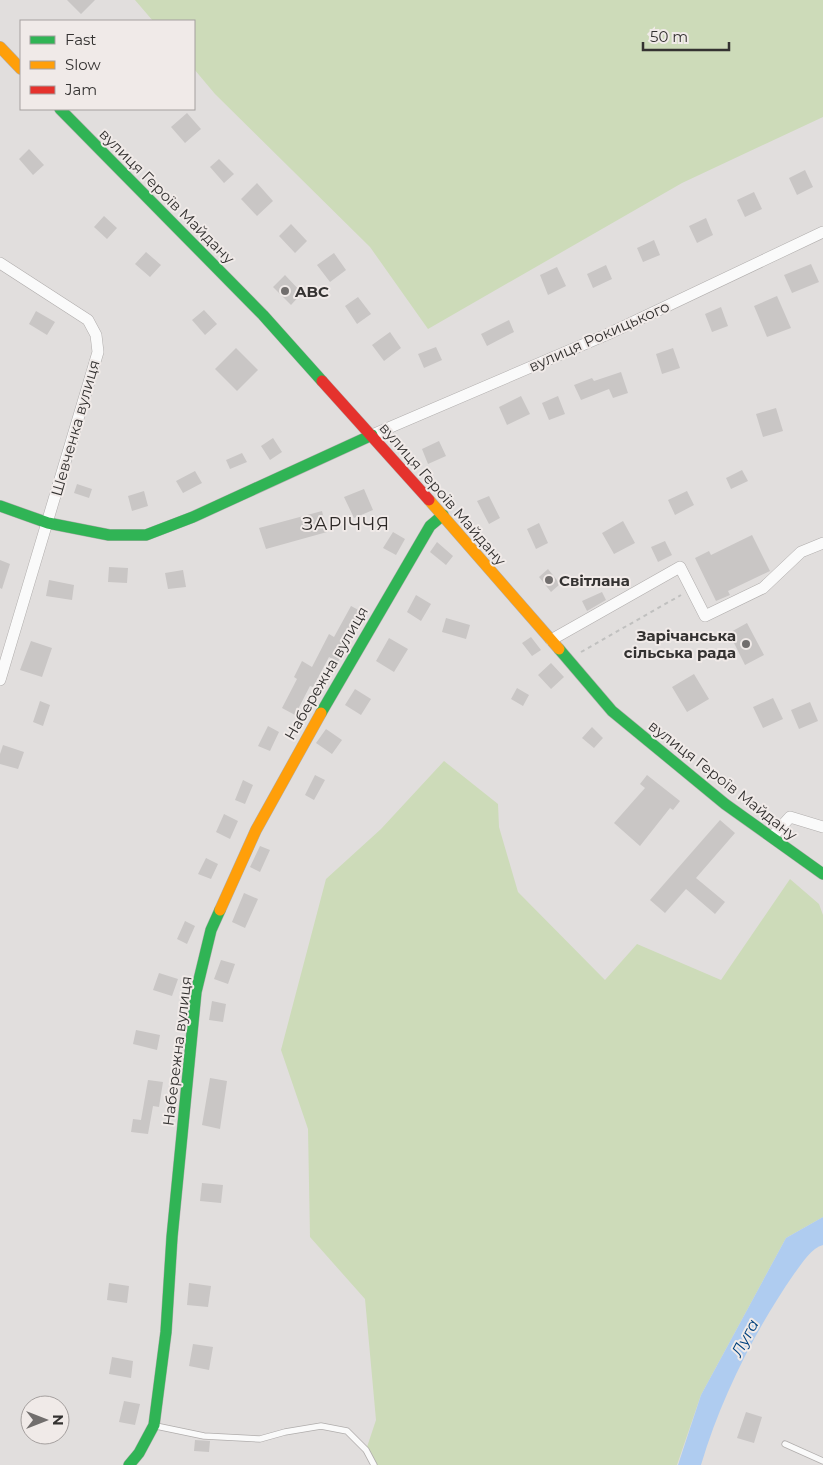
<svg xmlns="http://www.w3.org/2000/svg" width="823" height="1465" viewBox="0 0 823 1465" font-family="Montserrat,sans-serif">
  <rect width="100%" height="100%" fill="#e1dedd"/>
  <path fill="#cddbb9" d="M135,0H823V117L682,183L428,329L370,247L215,94L194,69V21H153Z
    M444,761L498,804L499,827L518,892L605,980L637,944L721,980L790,879L819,904L823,915V1217L786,1238L701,1395L677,1465H374L366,1450L376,1420L365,1299L310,1237L308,1129L281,1050L326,879L381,829Z"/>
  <path fill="#afccf0" d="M823,1217V1245C811,1248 801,1265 794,1274C754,1332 721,1398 701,1465H678L701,1395L786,1238Z"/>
  <path fill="#c9c6c5" d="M67,0H95L81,14Z
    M187,113L201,129L185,143L171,127Z
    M29,149L44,165L33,175L19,159Z
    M219,159L234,174L224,183L210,167Z
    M805,170L813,187L797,195L789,178Z
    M257,183L273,201L257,216L241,199Z
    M754,192L762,209L745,217L737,200Z
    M104,216L117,228L107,239L94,227Z
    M706,218L713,235L697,243L689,226Z
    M291,224L307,241L295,253L279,236Z
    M654,240L660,255L643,262L637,248Z
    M146,252L161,265L150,277L135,264Z
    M334,253L346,270L330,282L317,265Z
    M811,264L819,282L792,293L784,275Z
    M606,265L612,279L593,288L587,274Z
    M557,267L566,286L548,295L540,275Z
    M285,275L302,293L291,305L273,287Z
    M777,296L791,328L767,337L754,306Z
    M358,297L371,314L357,324L345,306Z
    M721,307L728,326L712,332L705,314Z
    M204,310L217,324L205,335L192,320Z
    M36,311L55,322L47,335L29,324Z
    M509,320L514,332L487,346L481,334Z
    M390,332L401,348L384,361L372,345Z
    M436,347L442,360L424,368L418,354Z
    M236,348L258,370L237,391L215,369Z
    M673,348L680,368L662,374L656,354Z
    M621,372L628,393L613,398L609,389L581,400L574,385L592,378L594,381Z
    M521,396L530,414L507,425L499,407Z
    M558,396L565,414L549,420L542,403Z
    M776,408L783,431L763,437L756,414Z
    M273,438L282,452L270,460L261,446Z
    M439,441L446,456L428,464L422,449Z
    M242,453L247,462L230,469L226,460Z
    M742,470L748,481L731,489L726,478Z
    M195,471L202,483L183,493L176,481Z
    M77,484L92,489L89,498L74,493Z
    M364,489L373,510L354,518L344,497Z
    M144,491L148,506L132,511L128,496Z
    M687,491L694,505L675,515L668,500Z
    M489,496L500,518L489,524L477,501Z
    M322,511L327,532L266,549L259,528Z
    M623,521L635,543L614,554L602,533Z
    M539,523L548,543L536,549L527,529Z
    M393,532L405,539L396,555L383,548Z
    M752,535L770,571L728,591L730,595L716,601L695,558L709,551L711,555Z
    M665,541L672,555L658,562L651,547Z
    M437,542L453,556L446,565L430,552Z
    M0,560L10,564L2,589L0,588Z
    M109,567L128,568L127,583L108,582Z
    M548,569L560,584L551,592L539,577Z
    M183,570L186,587L168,589L165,573Z
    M49,580L74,585L72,600L46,596Z
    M602,592L606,600L587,611L582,601Z
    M416,595L431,604L421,621L407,612Z
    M351,606L366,614L338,662L329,657L313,687L310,686L295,715L282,708L297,679L294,677L302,661L312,667L329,634L334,637Z
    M446,618L470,625L466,639L442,632Z
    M747,623L764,655L745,665L729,633Z
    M531,637L541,650L532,656L522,643Z
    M389,638L408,649L394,672L376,661Z
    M31,641L52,648L42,677L20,670Z
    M551,663L564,677L551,689L538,675Z
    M694,674L709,699L687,712L672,687Z
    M517,688L529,695L523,706L511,699Z
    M355,689L371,699L361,715L345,705Z
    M773,698L783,719L763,728L753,707Z
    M40,701L50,705L43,726L33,722Z
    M810,702L818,721L799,729L791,710Z
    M268,726L279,732L270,751L258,746Z
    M592,727L603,738L594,748L582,738Z
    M326,729L342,740L332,754L316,743Z
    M3,745L24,752L18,769L0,764V754Z
    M315,775L325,780L314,800L305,795Z
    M647,775L680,801L673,810L670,808L640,846L614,823L645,788L640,784Z
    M243,780L253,785L245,804L235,800Z
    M224,814L238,821L230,839L216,832Z
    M720,820L735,833L696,878L725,902L715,914L686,889L665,913L650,900Z
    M260,846L270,850L260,872L250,867Z
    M206,858L218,864L211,879L198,874Z
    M244,893L258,899L245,928L232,922Z
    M185,921L195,926L187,944L177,939Z
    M221,960L235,964L228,984L214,979Z
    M159,973L178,979L172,996L153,990Z
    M212,1001L226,1004L223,1022L209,1020Z
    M136,1030L160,1035L157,1050L133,1044Z
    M210,1078L227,1081L220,1129L202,1125Z
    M148,1080L163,1082L159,1107L153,1106L148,1134L131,1132L133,1119L141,1120Z
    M202,1183L223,1185L221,1203L200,1201Z
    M109,1283L129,1286L127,1303L107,1300Z
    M189,1283L211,1286L208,1307L187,1305Z
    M193,1344L213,1347L209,1370L189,1366Z
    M112,1357L133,1361L131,1378L109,1374Z
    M124,1401L140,1404L135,1425L119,1422Z
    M746,1412L762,1417L754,1443L737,1438Z
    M195,1440L210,1441L209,1452L194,1451Z"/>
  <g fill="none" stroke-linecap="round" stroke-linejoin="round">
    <g stroke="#b0adac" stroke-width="7">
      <path id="lane" d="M156,1426L204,1436L260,1439L285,1432L321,1426L347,1431L366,1450L374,1465
        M785,1444L823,1461"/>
    </g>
    <g stroke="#b0adac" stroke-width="12">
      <path id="street" d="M0,263L88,320L96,335L98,352L0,680
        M372,435L608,334L823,232
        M551,640L680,567L705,616L763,588L801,552L823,543
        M772,837L790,817L823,827"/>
    </g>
    <g stroke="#b0adac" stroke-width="12">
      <path id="fast" d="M60,109L263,315L322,381
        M0,506L48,523L109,535H146L193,517L372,435
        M559,649L612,711L725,804L823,874
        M321,713L430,526L443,515
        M129,1465L139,1453L154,1425L166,1332L172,1237L196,992L211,930L220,910"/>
    </g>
    <g stroke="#b0adac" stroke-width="12">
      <path id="slow" d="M0,47L21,69
        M429,500L559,649
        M220,910L256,830L321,713"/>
    </g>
    <g stroke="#b0adac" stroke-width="12">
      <path id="jam" d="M322,381L429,500"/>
    </g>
    <path stroke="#c0c0bf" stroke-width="2" stroke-dasharray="4 4" stroke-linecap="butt" d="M581,652L681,595"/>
    <use href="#lane" stroke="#fafafa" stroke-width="5.5"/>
    <use href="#street" stroke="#fafafa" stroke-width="11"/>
    <use href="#fast" stroke="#30b455" stroke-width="11"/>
    <use href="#slow" stroke="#ff9f0a" stroke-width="11"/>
    <use href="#jam" stroke="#e5322d" stroke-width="11"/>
  </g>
  <g fill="#716e6d" stroke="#f0eae8" stroke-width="2">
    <circle cx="285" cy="291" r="5"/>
    <circle cx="549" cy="580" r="5"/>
    <circle cx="746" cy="644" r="5"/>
  </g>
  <g text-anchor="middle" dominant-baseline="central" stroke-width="4" stroke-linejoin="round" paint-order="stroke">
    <g font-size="15" fill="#343231" stroke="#f0eae8">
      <text transform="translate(167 196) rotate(45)">вулиця Героїв Майдану</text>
      <text transform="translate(599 336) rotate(-24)">вулиця Рокицького</text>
      <text transform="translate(75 428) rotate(-74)">Шевченка вулиця</text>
      <text transform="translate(443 494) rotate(49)">вулиця Героїв Майдану</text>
      <text transform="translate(326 673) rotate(-60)">Набережна вулиця</text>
      <text transform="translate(723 780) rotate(38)">вулиця Героїв Майдану</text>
      <text transform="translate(177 1051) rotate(-83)">Набережна вулиця</text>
    </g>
    <g font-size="15" font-weight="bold" fill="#343231" stroke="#f0eae8" text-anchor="start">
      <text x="295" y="291">ABC</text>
      <text x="559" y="580">Світлана</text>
      <text x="736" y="635" text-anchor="end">Зарічанська<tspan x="736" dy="17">сільська рада</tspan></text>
    </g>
    <g font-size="16" font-style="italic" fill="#01407d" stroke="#f0eae8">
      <text transform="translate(745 1338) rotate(-62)">Луга</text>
    </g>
    <g font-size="18" letter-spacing="1" fill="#2d2927" stroke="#f0eae8">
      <text x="346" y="524">ЗАРІЧЧЯ</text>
    </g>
  </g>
  <rect x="20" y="20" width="175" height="90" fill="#f0eae8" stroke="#a5a09f"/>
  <rect x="30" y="36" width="25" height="8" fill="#30b455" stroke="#a5a09f"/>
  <text x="65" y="45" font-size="15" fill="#343231">Fast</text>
  <rect x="30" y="61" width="25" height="8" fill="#ff9f0a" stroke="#a5a09f"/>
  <text x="65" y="70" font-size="15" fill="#343231">Slow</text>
  <rect x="30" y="86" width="25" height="8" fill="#e5322d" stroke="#a5a09f"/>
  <text x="65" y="95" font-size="15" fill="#343231">Jam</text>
  <g transform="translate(45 1420) rotate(90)"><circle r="24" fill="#f0eae8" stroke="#a5a09f"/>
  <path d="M0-4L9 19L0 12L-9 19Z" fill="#716e6d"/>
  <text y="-8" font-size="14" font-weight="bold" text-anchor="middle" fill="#343231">N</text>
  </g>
  <path d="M643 42v8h86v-8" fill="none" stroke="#343231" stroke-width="2.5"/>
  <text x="650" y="42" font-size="15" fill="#343231" stroke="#f0eae8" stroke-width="4" paint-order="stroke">50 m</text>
</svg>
